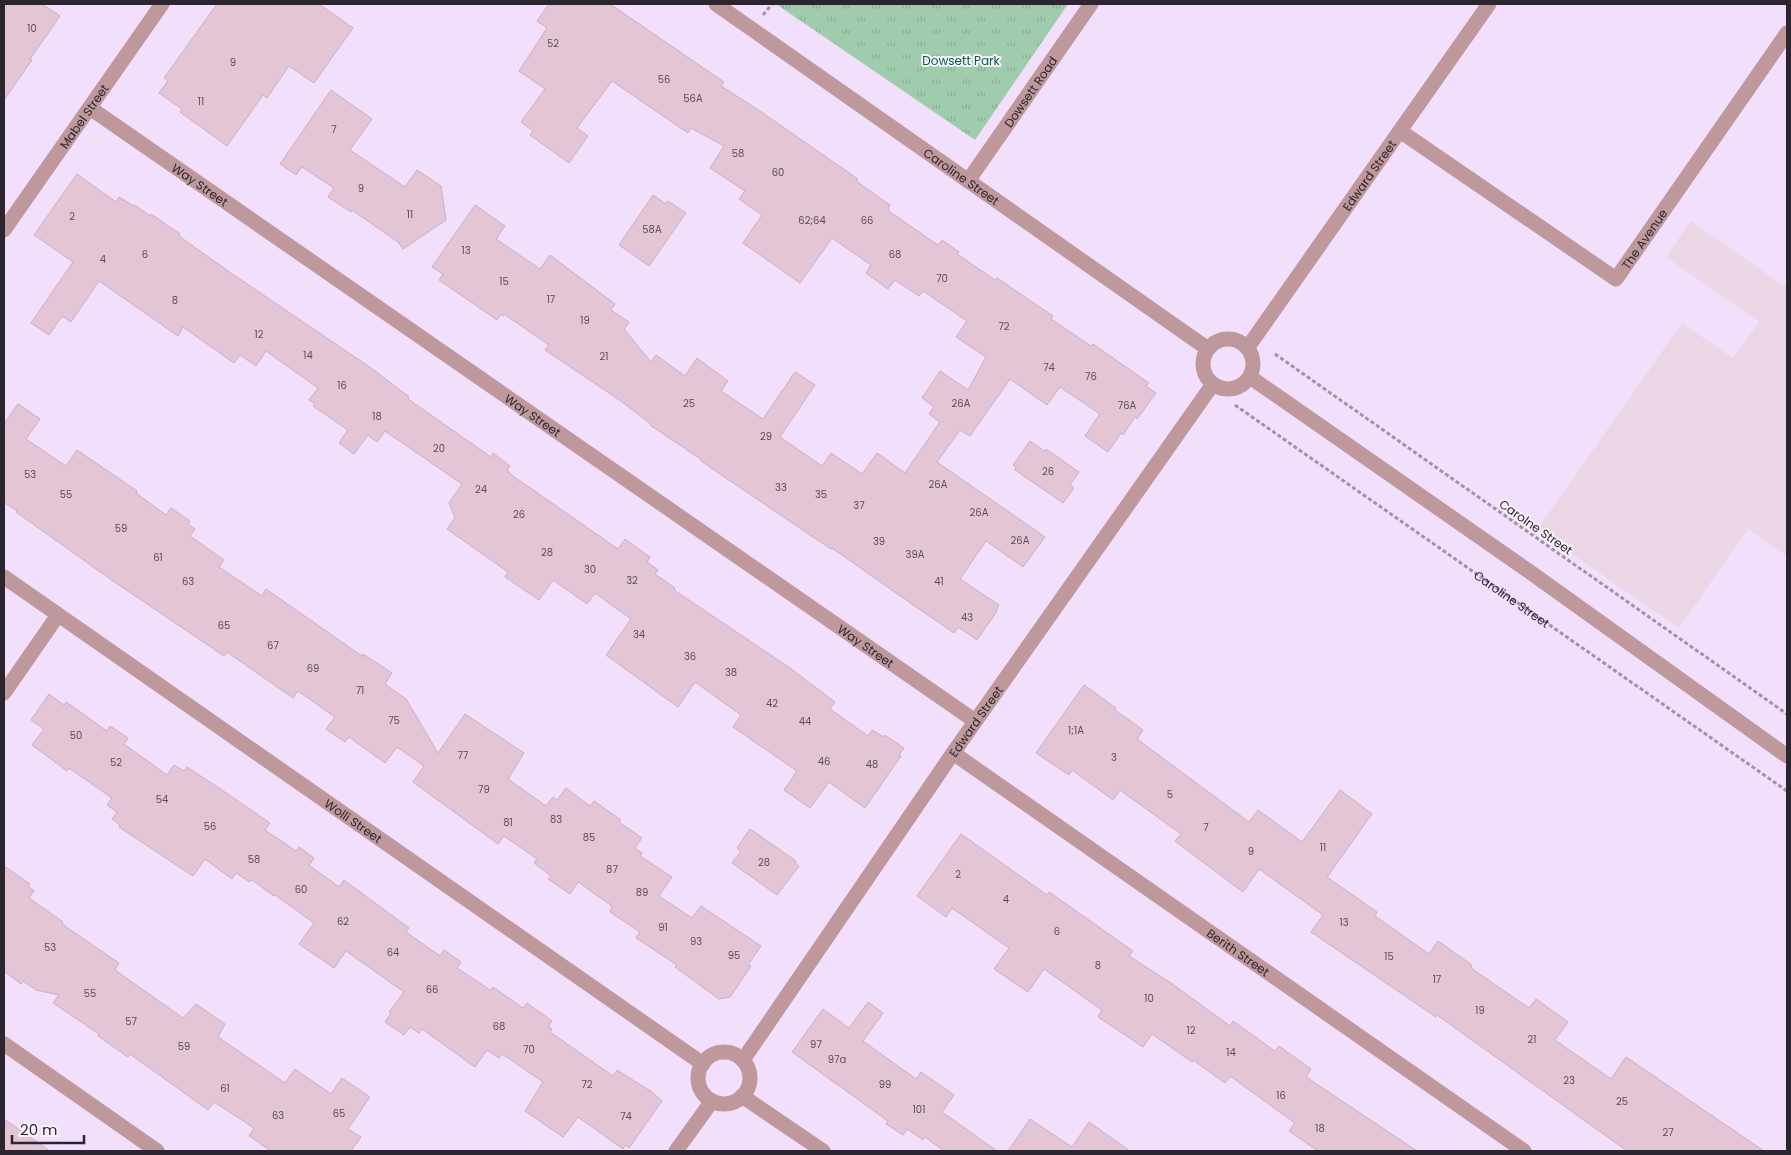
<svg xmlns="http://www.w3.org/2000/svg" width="1791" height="1155" viewBox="0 0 1791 1155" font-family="Poppins,sans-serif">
  <defs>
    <pattern id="park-tufts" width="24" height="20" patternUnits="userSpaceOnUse" patternTransform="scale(1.25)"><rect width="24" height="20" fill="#a0ccae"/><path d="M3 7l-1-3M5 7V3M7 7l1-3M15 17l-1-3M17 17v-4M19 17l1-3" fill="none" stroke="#8aaf96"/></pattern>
  </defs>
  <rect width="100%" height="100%" fill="#f2dffb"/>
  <path fill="#ebd6e5" d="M1691,221L1784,286L1787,281V556L1748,529L1679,628L1537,530L1682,323L1733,358L1759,322L1666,257Z"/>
  <path fill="url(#park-tufts)" d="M776,4H1068L975,140Z"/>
  <path fill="#e4c5d6" stroke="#cdaebf" d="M4,4H42L60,16L30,59L32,60L4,100Z
    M217,4H319L353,28L314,83L289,66L267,98L263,95L227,146L180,112L182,109L159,93L168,81L164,78Z
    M549,4H610L724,82L721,86L757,109L858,179L856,181L890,205L888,209L890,212L938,245L942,240L959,252L957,254L995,280L997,278L1053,316L1051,319L1091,346L1093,344L1149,383L1146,386L1156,393L1137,419L1135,417L1123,435L1121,433L1108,452L1085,436L1100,414L1060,387L1047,405L1010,379L970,436L960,430L937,462L1045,537L1023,567L986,541L960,579L999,605L996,611H997L977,640L958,627L954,633L916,607L832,548L831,549L813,537L720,474L701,461L702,460L650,425L651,424L618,399L545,350L549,345L504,314L503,316L501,314L497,320L439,280L443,274L432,267L475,205L505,226L496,239L540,269L550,255L615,304L611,310L629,322L624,329L651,362L656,355L685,376L697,358L728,381L721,391L763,419L795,372L815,385L780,437L822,466L831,453L862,474L877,453L905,473L940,422L929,414L934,407L922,398L940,371L968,390L986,357L956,337L967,321L923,291L919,296L895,280L888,289L866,273L871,265L832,238L800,283L743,243L762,215L739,199L745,191L710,168L724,146L691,128L688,133L612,81L577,128L588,136L569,163L530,135L533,131L521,122L545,89L519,71L547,28L537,21Z
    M331,90L372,119L350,150L405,187L417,170L441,186L446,220L403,249L398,242L352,210L351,212L328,197L334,188L302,167L296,175L280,164Z
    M77,174L116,202L119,197L134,206L135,205L150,216L151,214L180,234L179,236L228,271L374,370L409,397L408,399L491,457L493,453L510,466L507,470L513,476L618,549L625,539L650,557L647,562L658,570L655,574L675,588L674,590L790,668L835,702L830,709L868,736L872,730L884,737L885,735L904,748L899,755L901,756L865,808L829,782L810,808L784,790L797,771L733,727L741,715L695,682L678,707L606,655L631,619L595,593L587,604L553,580L539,600L505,577L508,572L447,529L455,518L449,503L462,484L385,431L377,442L368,435L354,454L339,443L348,430L313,406L315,404L309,400L318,388L266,351L256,366L240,355L234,363L183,327L178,336L99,281L71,322L62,316L49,335L31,323L73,262L34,235Z
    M653,195L666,204L668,201L686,213L649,266L619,245Z
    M18,404L40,419L26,439L66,466L77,450L137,491L136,493L166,515L171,508L190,521L188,524L195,529L190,536L224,560L219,567L262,596L266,589L362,656L363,654L392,673L385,684L406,699L438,753L465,714L524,753L508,779L546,806L553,797L557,800L566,788L590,806L594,801L621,820L619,822L642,838L635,848L642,853L640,856L672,877L659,896L692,918L701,906L761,946L748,965L751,966L730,997L719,999L675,967L677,965L636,938L640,932L610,912L612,906L578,882L570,894L548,879L551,876L534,863L537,859L504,836L498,844L413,782L424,766L397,747L385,763L349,737L345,742L326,729L335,717L298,691L293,698L227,652L224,656L113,581L16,512L17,511L4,502V424Z
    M1030,441L1044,451L1046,449L1079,472L1070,485L1074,488L1063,503L1015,470L1016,467L1013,465Z
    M1084,685L1116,708L1115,710L1143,730L1137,739L1249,822L1258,810L1302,842L1340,790L1372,814L1327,877L1377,912L1375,916L1429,954L1438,941L1472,965L1471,968L1529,1008L1536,999L1568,1022L1555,1040L1611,1079L1626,1057L1764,1151H1627L1437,1015L1436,1017L1311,932L1323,915L1259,869L1243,892L1175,841L1181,834L1120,790L1113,800L1072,770L1069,775L1036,753Z
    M49,694L64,705L66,702L107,731L110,726L128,738L124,744L167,775L174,765L184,771L187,767L219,788L270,823L265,830L296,851L299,847L314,858L309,865L339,887L344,880L409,928L406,932L440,956L444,950L461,962L457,968L490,990L493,987L523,1008L527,1003L552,1021L548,1027L552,1029L550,1032L613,1076L617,1070L652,1092L662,1101L629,1148L625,1145L623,1149L578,1117L563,1137L525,1111L543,1082L502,1054L499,1058L487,1050L475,1067L422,1029L419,1033L410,1027L404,1035L385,1022L391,1013L389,1012L404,992L346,951L334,968L299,944L314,923L275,895L274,896L252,880L250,882L236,873L232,879L205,859L193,876L119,827L120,825L112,819L117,812L107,805L112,798L69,768L67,771L32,745L44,729L31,720Z
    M750,829L796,861L795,863L799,866L777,895L732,863L741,851L737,848Z
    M961,834L1047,895L1049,892L1133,951L1129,956L1171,983L1230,1026L1233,1021L1275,1051L1279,1046L1311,1069L1306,1077L1417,1151H1318L1289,1131L1295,1123L1230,1076L1225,1083L1193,1060L1192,1062L1152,1034L1143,1047L1098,1017L1102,1010L1044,969L1028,992L994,969L1009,948L952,908L946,917L917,896Z
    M4,866L30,884L28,886L34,891L29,898L63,922L62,924L119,963L115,970L183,1018L196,1004L225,1024L218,1037L285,1083L295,1069L331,1094L342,1078L370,1097L348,1129L361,1137L351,1151H271L249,1136L254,1128L214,1102L208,1110L130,1054L128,1057L98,1036L99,1034L53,1003L59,995L36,990L23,981L21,984L4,971Z
    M868,1002L883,1013L863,1041L916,1079L921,1072L954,1095L942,1112L997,1151H944L925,1137L923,1140L907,1129L903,1135L886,1124L888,1121L792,1052L823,1009L849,1028Z
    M4,1119L50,1151H4Z
    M1030,1119L1072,1147L1089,1122L1130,1151H1008Z"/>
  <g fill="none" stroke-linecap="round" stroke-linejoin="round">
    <g stroke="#a092a7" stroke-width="3" stroke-dasharray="4 2.5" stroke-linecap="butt">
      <path d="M763,15L772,4"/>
      <path d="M1275,354L1787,714"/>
      <path id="s1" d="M1235,405L1787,791"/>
    </g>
    <g stroke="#be989a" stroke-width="15">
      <path id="s2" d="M716,4L1208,349"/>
      <path id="s3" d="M90,108L975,721"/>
      <path id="s4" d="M1400,131L1616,279L1787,33"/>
      <path id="s5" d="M968,181L1091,4"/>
      <path id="s6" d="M4,230L162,4"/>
      <circle cx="1228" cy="364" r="25"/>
      <path id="s7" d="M1248,347L1489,4"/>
      <path d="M1250,377L1530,572L1787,756"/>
      <path id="s8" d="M4,577L703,1064"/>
      <path d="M4,693L58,615"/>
      <path id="s9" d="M953,753L1524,1151"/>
      <path d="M4,1044L157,1151"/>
      <circle cx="724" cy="1078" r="26"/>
      <path id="s10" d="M743,1060L953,753L1213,384"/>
      <path d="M742,1096L823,1151"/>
      <path d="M676,1151L712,1101"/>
    </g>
  </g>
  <g text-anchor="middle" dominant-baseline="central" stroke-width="4" stroke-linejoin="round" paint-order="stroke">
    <g font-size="10" fill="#5a4d59">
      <text x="32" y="28">10</text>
      <text x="553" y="43">52</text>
      <text x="233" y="62">9</text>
      <text x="664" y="79">56</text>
      <text x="693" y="98">56A</text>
      <text x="201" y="101">11</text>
      <text x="334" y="129">7</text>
      <text x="738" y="153">58</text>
      <text x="778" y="172">60</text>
      <text x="361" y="188">9</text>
      <text x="410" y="214">11</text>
      <text x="72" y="216">2</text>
      <text x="812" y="220">62;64</text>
      <text x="867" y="220">66</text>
      <text x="652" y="229">58A</text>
      <text x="466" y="250">13</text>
      <text x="145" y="254">6</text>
      <text x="895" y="254">68</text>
      <text x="103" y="259">4</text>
      <text x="942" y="278">70</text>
      <text x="504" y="281">15</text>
      <text x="551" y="299">17</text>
      <text x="175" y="300">8</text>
      <text x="585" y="320">19</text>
      <text x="1004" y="326">72</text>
      <text x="259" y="334">12</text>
      <text x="308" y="355">14</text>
      <text x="604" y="356">21</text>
      <text x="1049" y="367">74</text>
      <text x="1091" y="376">76</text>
      <text x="342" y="385">16</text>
      <text x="689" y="403">25</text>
      <text x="961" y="403">26A</text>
      <text x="1127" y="405">76A</text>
      <text x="377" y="416">18</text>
      <text x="766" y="436">29</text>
      <text x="439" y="448">20</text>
      <text x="1048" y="471">26</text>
      <text x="30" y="474">53</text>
      <text x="938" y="484">26A</text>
      <text x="781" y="487">33</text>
      <text x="481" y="489">24</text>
      <text x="66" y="494">55</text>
      <text x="821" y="494">35</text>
      <text x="859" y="505">37</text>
      <text x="979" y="512">26A</text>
      <text x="519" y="514">26</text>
      <text x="121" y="528">59</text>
      <text x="1020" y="540">26A</text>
      <text x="879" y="541">39</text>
      <text x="547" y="552">28</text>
      <text x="915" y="554">39A</text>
      <text x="158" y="557">61</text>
      <text x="590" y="569">30</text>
      <text x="632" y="580">32</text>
      <text x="188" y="581">63</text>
      <text x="939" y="581">41</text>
      <text x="967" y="617">43</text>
      <text x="224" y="625">65</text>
      <text x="639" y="634">34</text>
      <text x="273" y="645">67</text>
      <text x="690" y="656">36</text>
      <text x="313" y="668">69</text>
      <text x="731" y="672">38</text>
      <text x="360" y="690">71</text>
      <text x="772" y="703">42</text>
      <text x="394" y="720">75</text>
      <text x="805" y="721">44</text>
      <text x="1076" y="730">1;1A</text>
      <text x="76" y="735">50</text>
      <text x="463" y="755">77</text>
      <text x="1114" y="757">3</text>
      <text x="824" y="761">46</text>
      <text x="116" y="762">52</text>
      <text x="872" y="764">48</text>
      <text x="484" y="789">79</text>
      <text x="1170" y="794">5</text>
      <text x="162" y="799">54</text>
      <text x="556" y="819">83</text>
      <text x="508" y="822">81</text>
      <text x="210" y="826">56</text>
      <text x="1206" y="827">7</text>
      <text x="589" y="837">85</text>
      <text x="1323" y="847">11</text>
      <text x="1251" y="851">9</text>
      <text x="254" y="859">58</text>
      <text x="764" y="862">28</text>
      <text x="612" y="869">87</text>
      <text x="958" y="874">2</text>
      <text x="301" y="889">60</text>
      <text x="642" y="892">89</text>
      <text x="1006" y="899">4</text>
      <text x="343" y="921">62</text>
      <text x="1344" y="922">13</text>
      <text x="663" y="927">91</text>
      <text x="1057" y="931">6</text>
      <text x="696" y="941">93</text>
      <text x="50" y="947">53</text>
      <text x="393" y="952">64</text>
      <text x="734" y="955">95</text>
      <text x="1389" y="956">15</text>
      <text x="1098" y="965">8</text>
      <text x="1437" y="979">17</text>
      <text x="432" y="989">66</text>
      <text x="90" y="993">55</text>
      <text x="1149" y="998">10</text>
      <text x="1480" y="1010">19</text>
      <text x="131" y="1021">57</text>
      <text x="499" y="1026">68</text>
      <text x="1191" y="1030">12</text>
      <text x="1532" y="1039">21</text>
      <text x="816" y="1044">97</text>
      <text x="184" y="1046">59</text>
      <text x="529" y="1049">70</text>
      <text x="1231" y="1052">14</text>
      <text x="837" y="1059">97a</text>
      <text x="1569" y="1080">23</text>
      <text x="587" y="1084">72</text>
      <text x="885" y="1084">99</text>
      <text x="225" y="1088">61</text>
      <text x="1281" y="1095">16</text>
      <text x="1622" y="1101">25</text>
      <text x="919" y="1109">101</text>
      <text x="339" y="1113">65</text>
      <text x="278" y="1115">63</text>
      <text x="626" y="1116">74</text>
      <text x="1320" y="1128">18</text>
      <text x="1668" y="1132">27</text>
    </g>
    <g font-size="12" fill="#056137" stroke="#f9f1fc">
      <text x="961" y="60">Dowsett Park</text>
    </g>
    <g font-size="12" fill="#2c252f" stroke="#f9f1fc">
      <text stroke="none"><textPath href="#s5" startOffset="109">Dowsett Road</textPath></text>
      <text stroke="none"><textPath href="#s6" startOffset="139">Mabel Street</textPath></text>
      <text stroke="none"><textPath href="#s7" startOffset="210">Edward Street</textPath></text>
      <text stroke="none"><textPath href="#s2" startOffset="300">Caroline Street</textPath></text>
      <text stroke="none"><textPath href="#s3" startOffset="134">Way Street</textPath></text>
      <text stroke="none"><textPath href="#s4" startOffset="311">The Avenue</textPath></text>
      <text stroke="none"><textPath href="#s3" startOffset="539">Way Street</textPath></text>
      <text transform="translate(1536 527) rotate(35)">Carolne Street</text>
      <text stroke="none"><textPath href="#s1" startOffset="338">Caroline Street</textPath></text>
      <text stroke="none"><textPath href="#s3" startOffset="944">Way Street</textPath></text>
      <text stroke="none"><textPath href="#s10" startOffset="411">Edward Street</textPath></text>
      <text stroke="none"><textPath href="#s8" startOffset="426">Wolli Street</textPath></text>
      <text stroke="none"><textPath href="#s9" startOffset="348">Berith Street</textPath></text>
    </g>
  </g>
  <rect width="1791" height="1155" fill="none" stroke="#2c252f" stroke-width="10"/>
  <path d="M12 1135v8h72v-8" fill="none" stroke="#2c252f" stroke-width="2.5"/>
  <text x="20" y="1135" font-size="15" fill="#2c252f" stroke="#f9f1fc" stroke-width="4" paint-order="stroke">20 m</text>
</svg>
